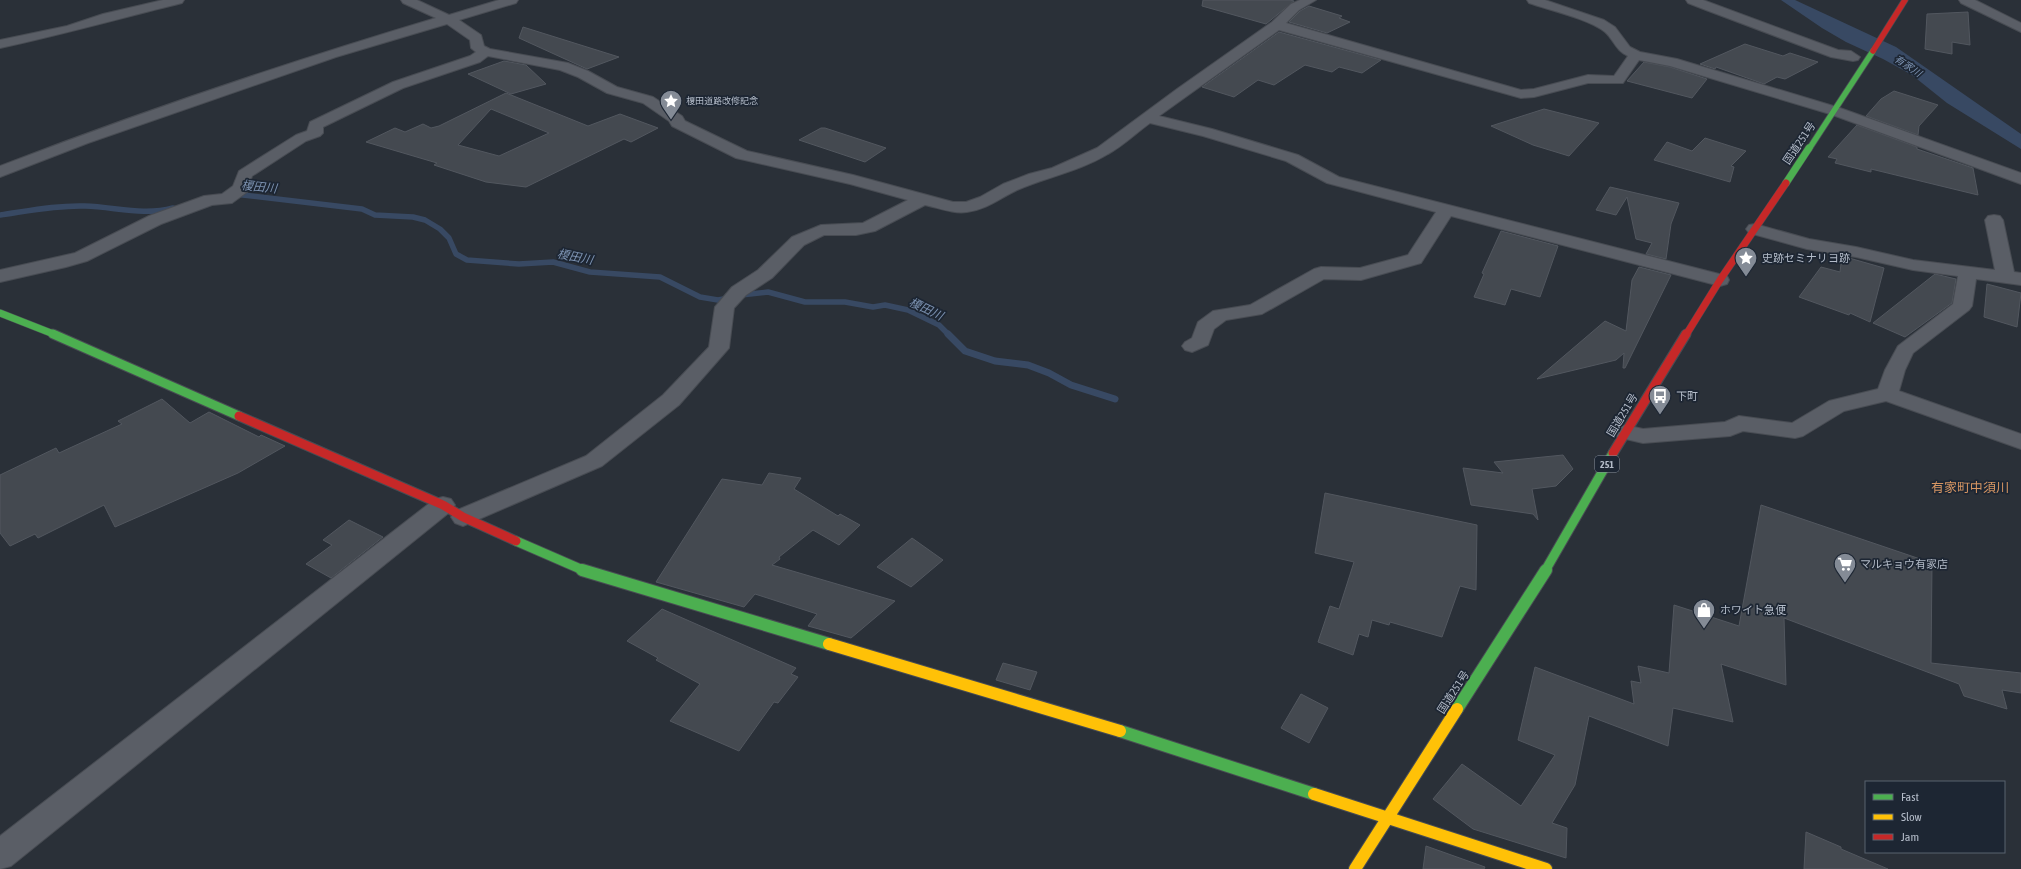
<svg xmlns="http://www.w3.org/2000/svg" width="2021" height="869" viewBox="0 0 2021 869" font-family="'Asap Condensed','Noto Sans JP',sans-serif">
  <rect width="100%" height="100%" fill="#2a3038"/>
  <path fill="#384963" d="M1781,0H1795L1896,47L2021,134V149L1947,103L1912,75L1883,59L1846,42L1822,28Z"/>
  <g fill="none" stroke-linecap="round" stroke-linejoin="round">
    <path stroke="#384963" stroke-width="5.5" d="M234,194L362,209L375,215L413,217L425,220L440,229L449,238L456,254L467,260L519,264L553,262L590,272L660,277L700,297L718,300L729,298
      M0,215C28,211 57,205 85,206C116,207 143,216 173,208
      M741,295L768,292L805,302H845L873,307L885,305L908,310L939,325L949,335"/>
    <path stroke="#384963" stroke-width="7" d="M948,334L965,351L995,361L1028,365L1049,373L1071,385L1115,399"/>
  </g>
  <path fill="#444950" stroke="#52575f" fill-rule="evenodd" d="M1203,0H1290L1294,1L1266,24L1202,6Z
    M1309,6L1342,16L1339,18L1350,22L1327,33L1289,22L1300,11Z
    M1968,12L1970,45L1952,42V54L1925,49L1927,14Z
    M523,27L619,57L587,69L519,38Z
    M1279,32L1381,60L1362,73L1339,67L1332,72L1305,65L1274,85L1258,80L1234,97L1202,87Z
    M1745,44L1783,56L1790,53L1818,62L1785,79L1777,77L1764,84L1716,67L1715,69L1700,64Z
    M504,61L526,65L546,84L511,94L468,74Z
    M1644,62L1670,67L1707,79L1692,98L1627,81Z
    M1894,91L1938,105L1919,126L1918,135L1866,116L1881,99Z
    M506,93L588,126L620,114L658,128L631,142L624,139L526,187L486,182L434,165L437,163L366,142L395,128L405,132L423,124L431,128L439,126ZM491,109L549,133L499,156L458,145Z
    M1544,109L1599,123L1569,156L1533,145L1491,126Z
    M1857,125L1917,147V149L1973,168L1978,195L1871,169V172L1835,163L1837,159L1828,157Z
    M821,128H825L886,148L865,162L799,140Z
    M1705,138L1746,151L1731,166L1734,167L1730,182L1654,160L1667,142L1692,151Z
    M1610,187L1679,203L1671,224L1666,259L1646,254L1652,243L1636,239L1627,197L1616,215L1596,210Z
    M1501,231L1558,246L1540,297L1511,289L1505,305L1474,297L1484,274L1482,273Z
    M1842,256L1884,268L1870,322L1850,313L1849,315L1799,297L1821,267L1840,272Z
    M1639,267L1671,275L1625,368H1623L1624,353L1616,360L1537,379L1605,321L1626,331L1632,280Z
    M1935,274L1956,279L1952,303L1905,337L1873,323Z
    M1987,284L2021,293L2017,327L1984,317Z
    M162,399L190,423L209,412L259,437L261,435L285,446L238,473L115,527L104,505L38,538L35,534L10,546L0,533V475L56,448L59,453L122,424L118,421Z
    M1563,455L1573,469L1556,486L1532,489L1538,520L1533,514L1471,505L1463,468L1503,473L1494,462Z
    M769,473L801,478L794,489L838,516L840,514L860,525L839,545L813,530L779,557L780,559L772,565L895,601L851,638L808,626L817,614L755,594L744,607L656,582L722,479L762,485Z
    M1325,493L1477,525L1476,590L1460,586L1442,637L1390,622L1389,625L1372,620L1368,637L1359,634L1353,655L1318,642L1330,606L1339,609L1354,562L1315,553Z
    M1761,505L1932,563L1931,663L2021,673V693L2002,690L2007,709L1964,696L1959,684L1784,618L1786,685L1721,664L1733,722L1673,708L1668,746L1589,716L1575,785L1552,823L1567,828L1566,858L1473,829L1433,799L1462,764L1521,806L1555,755L1518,740L1535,667L1634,704L1631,681L1641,683L1638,666L1669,673L1674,605L1739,626Z
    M349,520L383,537L331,578L306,564L332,545L323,540Z
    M912,538L943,560L911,587L877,567Z
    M662,609L796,668L791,674L798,677L778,703L774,702L739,751L670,721L700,684L656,660L658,658L627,641Z
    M1003,663L1037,672L1030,690L996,680Z
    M1301,694L1328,708L1309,743L1281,728Z
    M1806,832L1841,847V849L1888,869H1804Z
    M1426,846L1485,867L1484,869H1423Z"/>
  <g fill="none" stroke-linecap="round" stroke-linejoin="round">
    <g stroke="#484c53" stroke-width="2">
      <path id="street" d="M163,0H184L182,3C121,18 61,35 0,48V40L67,26L103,14Z
        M401,0H417L449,15L499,0H518L516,3L459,20L481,35L484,46L490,49L568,63L588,71L617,87L653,97L682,116L685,121L747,151L853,175L953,202H966L980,197L1003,184L1029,174L1052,168L1097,148L1177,89L1272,22L1291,4L1300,0H1316L1299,10L1286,23L1521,90L1534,89L1588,75L1614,76L1628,56C1616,51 1614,40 1605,32C1589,19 1549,10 1529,3L1527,0H1545L1604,20L1615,27L1630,47L1640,52L1677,59L1840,108L2021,173V184L1830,114L1670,66L1639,60L1623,83H1588L1534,97L1521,98L1279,30L1159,116L1212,129L1298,155L1339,177L1727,276L1729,280L1727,284L1720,286L1451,216L1421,263L1361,280L1324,279L1262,314L1226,320L1214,329L1208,345L1192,352L1185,350L1182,346L1185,342L1192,338L1198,322L1213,311L1250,305L1314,269L1321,267L1360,268L1408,255L1436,212L1327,183L1286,161L1203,136L1150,123C1136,133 1123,146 1108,154C1080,171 1047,177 1017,190C1000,198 986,210 967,212C953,214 939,208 925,205L875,231L856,235H824L804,245L772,278L746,295L734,308L729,348L679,405L602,466L463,526L455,523L451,517L455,511L586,456L663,395L709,347L715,307L732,287L758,270L792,237L821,225L863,223L908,200L850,184L736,158L672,126L669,121L643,103L607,93L578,77L560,70L488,56L480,62L403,88L323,127V133L320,136L306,141L252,176L247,192L232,203L212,205L161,224L87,261L66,267L0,282V270L75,253L149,216L204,196L222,194L233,186L239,171L296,135L307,131L310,122L393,82L470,56L476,52L471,48L470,40L447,24L336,57L88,143L0,177V166C143,111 289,62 436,18L403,3Z
        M1686,0H1703L1838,50L1851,51L1860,57L1858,60L1853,61L1831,57L1706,10L1688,3Z
        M1959,0H1975L2021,23V32L1961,3Z
        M1994,215L2000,216L2003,220L2014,272L2021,273V285L1976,279L1972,306L1969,310L1913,353L1905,370L1899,391L2021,434V449L1886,401L1844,411L1803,436L1795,438L1743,431L1730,436L1643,443L1617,437L1614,432L1617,427L1625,425L1643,429L1725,422L1739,416L1792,423L1829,401L1878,389L1885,370L1898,346L1953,304L1958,276L1913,270L1856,257L1807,249L1749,233L1746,229L1749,225L1755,224L1809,239L1856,247L1913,260L1995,270L1985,220L1988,216Z
        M443,497L451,499L455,505L451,511L11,866L0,869V836L435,499Z"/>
    </g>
    <g stroke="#484c53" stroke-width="7">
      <path id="fast-far3" d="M1809,149L1873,51"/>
    </g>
    <g stroke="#484c53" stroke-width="8">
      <path id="fast-far2" d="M1786,183L1809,148
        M0,313L56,335"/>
    </g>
    <g stroke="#484c53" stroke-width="11">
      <path id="fast-far1" d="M53,334L239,416
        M516,541L585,571
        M1545,571L1613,453"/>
    </g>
    <g stroke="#484c53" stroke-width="14">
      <path id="fast" d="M582,570L829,644
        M1457,709L1546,570
        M1120,731L1314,794"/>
    </g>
    <g stroke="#484c53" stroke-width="14">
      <path id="slow" d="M829,644L1120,731
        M1314,794L1546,869
        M1355,869L1457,709"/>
    </g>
    <g stroke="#484c53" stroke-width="7">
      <path id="jam-far2" d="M1873,51L1905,0"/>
    </g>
    <g stroke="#484c53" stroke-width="8">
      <path id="jam-far1" d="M1686,335L1720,280L1786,183"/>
    </g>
    <g stroke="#484c53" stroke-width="11">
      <path id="jam" d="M239,416L443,505L463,517L516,541
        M1613,453L1686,334"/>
    </g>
    <use href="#street" fill="#5a5e66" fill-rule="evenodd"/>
    <use href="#fast-far3" stroke="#4caf50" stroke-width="5.5"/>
    <use href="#fast-far2" stroke="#4caf50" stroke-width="7"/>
    <use href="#fast-far1" stroke="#4caf50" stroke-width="9"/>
    <use href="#fast" stroke="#4caf50" stroke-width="12"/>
    <use href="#slow" stroke="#ffc107" stroke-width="12"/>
    <use href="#jam-far2" stroke="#c62828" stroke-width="5.5"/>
    <use href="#jam-far1" stroke="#c62828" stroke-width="7"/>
    <use href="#jam" stroke="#c62828" stroke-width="9"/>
  </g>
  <defs>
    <g id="sight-pin" transform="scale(1.15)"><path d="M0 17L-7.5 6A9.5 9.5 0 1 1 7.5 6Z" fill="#848b96" stroke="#1d2633"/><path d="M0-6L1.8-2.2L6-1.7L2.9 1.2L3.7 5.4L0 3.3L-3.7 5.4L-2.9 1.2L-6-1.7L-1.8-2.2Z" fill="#fff"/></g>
    <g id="bus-pin" transform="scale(1.15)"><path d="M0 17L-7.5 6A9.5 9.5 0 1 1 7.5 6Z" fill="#848b96" stroke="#1d2633"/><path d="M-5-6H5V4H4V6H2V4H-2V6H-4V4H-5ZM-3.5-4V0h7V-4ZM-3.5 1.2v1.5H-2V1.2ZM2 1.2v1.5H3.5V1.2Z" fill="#fff"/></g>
    <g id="supermarket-pin" transform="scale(1.15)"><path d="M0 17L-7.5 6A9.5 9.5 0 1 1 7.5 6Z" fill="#848b96" stroke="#1d2633"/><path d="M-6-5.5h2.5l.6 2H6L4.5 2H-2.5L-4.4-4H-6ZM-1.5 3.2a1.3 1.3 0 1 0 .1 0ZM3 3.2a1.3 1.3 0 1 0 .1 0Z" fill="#fff"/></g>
    <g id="shop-pin" transform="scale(1.15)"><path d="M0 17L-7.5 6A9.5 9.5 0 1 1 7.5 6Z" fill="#848b96" stroke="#1d2633"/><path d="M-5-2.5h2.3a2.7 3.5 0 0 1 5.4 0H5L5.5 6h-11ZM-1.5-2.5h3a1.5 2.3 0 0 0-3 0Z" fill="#fff"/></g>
  </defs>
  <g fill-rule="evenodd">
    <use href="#sight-pin" x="671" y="101"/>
    <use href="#sight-pin" x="1746" y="258"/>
    <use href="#bus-pin" x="1660" y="396"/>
    <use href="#supermarket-pin" x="1845" y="564"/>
    <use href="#shop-pin" x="1704" y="610"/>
  </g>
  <g text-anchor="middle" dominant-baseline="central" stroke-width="3.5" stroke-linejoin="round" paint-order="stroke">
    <g font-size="9" fill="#b4bcc9" stroke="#1d2633" text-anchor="start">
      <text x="686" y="101">榎田道路改修記念</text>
    </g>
    <g font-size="10" font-style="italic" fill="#7c92b1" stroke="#1d2633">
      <text transform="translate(1908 66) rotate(34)">有家川</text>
    </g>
    <rect fill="#1d2633" stroke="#878f9c" stroke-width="1" x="1595" y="456" width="24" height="16" rx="3"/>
    <g font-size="10" font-weight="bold" fill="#b4bcc9">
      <text x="1607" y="464">251</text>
    </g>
    <g font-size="11" fill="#b4bcc9" stroke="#1d2633">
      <text transform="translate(1799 143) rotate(-56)">国道251号</text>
      <text transform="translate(1622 415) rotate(-59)">国道251号</text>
      <text transform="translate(1453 692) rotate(-57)">国道251号</text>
    </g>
    <g font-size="11" fill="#b4bcc9" stroke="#1d2633" text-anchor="start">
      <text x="1762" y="258">史跡セミナリヨ跡</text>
      <text x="1676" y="396">下町</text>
      <text x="1860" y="564">マルキョウ有家店</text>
      <text x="1720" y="610">ホワイト急便</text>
    </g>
    <g font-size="12" font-style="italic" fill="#7c92b1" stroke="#1d2633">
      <text transform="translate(259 187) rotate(6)">榎田川</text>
      <text transform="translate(575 257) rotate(11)">榎田川</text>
      <text transform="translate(926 309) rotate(25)">榎田川</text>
    </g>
    <g font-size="13" fill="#d59563" stroke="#1d2633">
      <text x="1970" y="487">有家町中須川</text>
    </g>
  </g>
  <rect x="1865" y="781" width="140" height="72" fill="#1d2633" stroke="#59626f"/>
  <rect x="1873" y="794" width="20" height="6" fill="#4caf50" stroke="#59626f"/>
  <text x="1901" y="801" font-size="12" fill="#b4bcc9">Fast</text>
  <rect x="1873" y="814" width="20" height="6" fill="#ffc107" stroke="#59626f"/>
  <text x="1901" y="821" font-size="12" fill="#b4bcc9">Slow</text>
  <rect x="1873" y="834" width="20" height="6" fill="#c62828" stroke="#59626f"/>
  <text x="1901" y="841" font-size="12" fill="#b4bcc9">Jam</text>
</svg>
